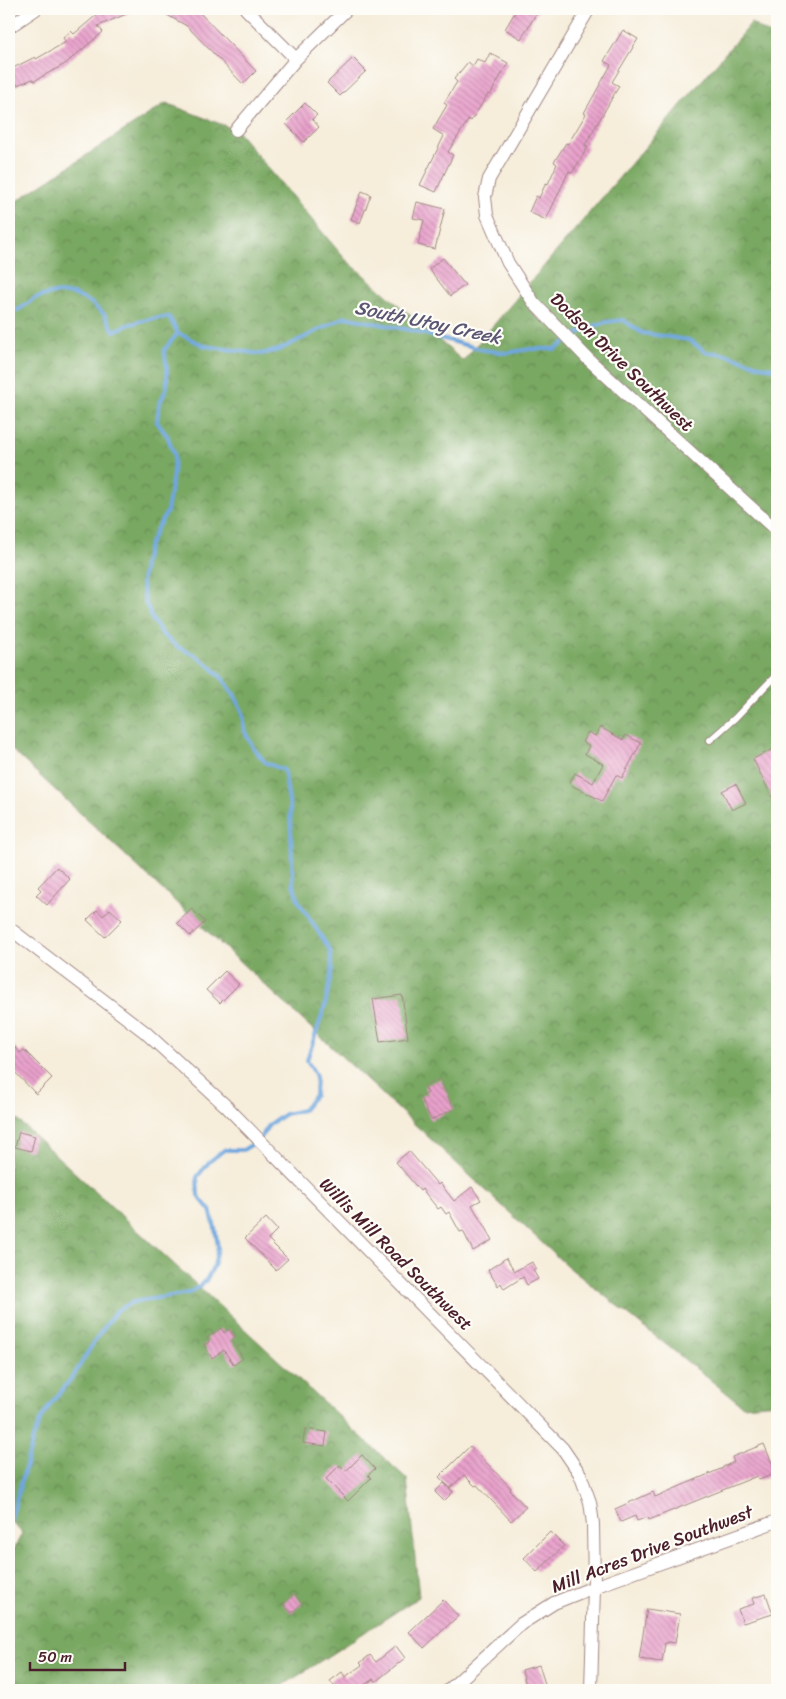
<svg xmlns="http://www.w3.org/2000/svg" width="786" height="1699" viewBox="0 0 786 1699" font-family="Sriracha,sans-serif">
  <defs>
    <pattern id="forest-crowns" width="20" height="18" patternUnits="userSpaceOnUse" patternTransform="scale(1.25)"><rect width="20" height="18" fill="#79a862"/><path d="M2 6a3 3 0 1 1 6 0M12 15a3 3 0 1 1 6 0" fill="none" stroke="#658851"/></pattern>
    <pattern id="building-back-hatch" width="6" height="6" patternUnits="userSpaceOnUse" patternTransform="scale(1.25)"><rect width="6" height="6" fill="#e9a2cc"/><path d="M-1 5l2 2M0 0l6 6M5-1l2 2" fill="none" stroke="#bf83a6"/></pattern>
  </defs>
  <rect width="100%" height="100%" fill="#fdfcf7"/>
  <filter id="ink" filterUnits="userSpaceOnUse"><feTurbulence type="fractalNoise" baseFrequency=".02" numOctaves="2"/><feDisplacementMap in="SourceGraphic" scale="10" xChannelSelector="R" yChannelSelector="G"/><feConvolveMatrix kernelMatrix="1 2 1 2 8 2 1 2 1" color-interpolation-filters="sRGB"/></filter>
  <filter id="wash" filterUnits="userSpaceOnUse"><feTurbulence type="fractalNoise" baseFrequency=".0096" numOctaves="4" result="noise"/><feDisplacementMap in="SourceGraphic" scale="20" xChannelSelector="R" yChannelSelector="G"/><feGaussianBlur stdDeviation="1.12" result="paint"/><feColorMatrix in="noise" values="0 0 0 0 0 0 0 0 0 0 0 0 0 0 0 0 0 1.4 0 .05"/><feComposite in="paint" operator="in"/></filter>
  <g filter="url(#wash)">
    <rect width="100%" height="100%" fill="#f6edda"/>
    <path fill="url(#forest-crowns)" stroke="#626446" d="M751,23L777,39V1403L743,1406L566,1265L9,747V206L166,103L236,130L345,259L463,361Z
      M9,1112L407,1479L419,1597L276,1690H9V1560L22,1533L9,1518Z"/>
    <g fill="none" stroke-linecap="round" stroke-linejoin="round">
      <path stroke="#6fa7de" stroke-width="4" d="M9,312L20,309L35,298L54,293L73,294L90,302L104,314L114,331C132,322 148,318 169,317L178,333L205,346L261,354L279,350L345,317L414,331L484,350L507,353L530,349H555L584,330L606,322L623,320L642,333L689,340L706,352L725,354L761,366L777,369
        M9,1527L33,1439L40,1421L50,1405L74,1375L94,1342L116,1311L133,1302L189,1293L205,1282L214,1266L218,1247L215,1228L210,1210L198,1196L197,1177L209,1162L224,1150H243L259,1140L269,1125L285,1114L303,1110L315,1095L316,1076L307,1060L325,1006L332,969L330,950L299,902L293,884L290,808L284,770L266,763L254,749L245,732L243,713L235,696L224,680L210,666L195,655L178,647L163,635L152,619L145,601L142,583L144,564L149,545L157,528L167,512L173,474L174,455L168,437L157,422L159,405L167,387V368L164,350L178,333"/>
    </g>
    <g id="blocks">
      <path fill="url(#building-back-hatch)" d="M99,9H138L98,26L103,32L65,64L34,81L33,79L9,88V70L35,57L36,59L66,42L63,38L71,31L74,34L100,12Z
        M156,9H196L256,71L243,84L187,26Z
        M517,9H539L521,39L505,29Z
        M623,30L638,39L612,82L619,86L585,145L588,147L572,173L569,171L546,220L529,212L536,196L539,198L546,183L548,184L557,164L554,162L566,143L568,144L586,114L584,113L611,65L604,61Z
        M490,53L508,63L490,95L488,94L471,121L469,119L448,152L453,155L436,192L420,185L444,136L433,129L447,105L444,103L457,82L454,79L468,62L473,66L477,59L485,63Z
        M353,58L366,71L340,96L327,83Z
        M305,103L317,115L312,119L319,127L304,142L285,123Z
        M362,191L371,195L360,223L351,219Z
        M417,202L445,209L435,249L418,245L424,220L413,218Z
        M443,258L465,285L450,296L429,269Z
        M600,727L623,740L626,735L641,743L622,778L616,775L602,801L569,784L575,773L593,783L603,764L585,754L589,746L582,742L588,732L595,736Z
        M777,747V807L753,759Z
        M736,784L746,803L732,810L722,791Z
        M57,867L70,879L47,905L36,895L41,890L38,887Z
        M110,909L122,920L105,937L87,920L97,910L103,916Z
        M192,909L205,922L190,936L177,923Z
        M225,971L239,984L220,1003L206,990Z
        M402,995L408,1038L380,1042L373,999Z
        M9,1041L20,1053L24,1050L52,1078L36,1094L9,1066Z
        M440,1079L454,1109L431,1120L420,1097L428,1093L424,1086Z
        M19,1132L35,1136L31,1151L15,1147Z
        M409,1151L438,1185L440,1183L454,1201L472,1187L481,1200L472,1205L492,1240L473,1251L463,1231L460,1232L449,1212L446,1214L441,1207L438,1209L422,1189L420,1191L396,1162Z
        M266,1218L277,1230L268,1239L288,1259L276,1270L245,1238Z
        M506,1258L515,1271L532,1262L536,1269L533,1270L538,1279L527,1285L523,1277L504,1289L501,1283L498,1286L488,1270Z
        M221,1328L224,1333L229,1329L235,1337L231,1340L243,1358L234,1365L224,1350L212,1358L204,1345L209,1342L207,1338Z
        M305,1429L327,1432L325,1446L303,1443Z
        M764,1444L776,1473L759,1480L757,1476L649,1520L648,1517L637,1521L635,1516L621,1522L615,1509L653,1492L655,1497L723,1468V1467L734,1462L732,1457Z
        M470,1446L511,1488L510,1490L526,1507L511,1521L477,1485L475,1486L464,1475L450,1488L439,1477Z
        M362,1455L375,1469L368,1475L371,1478L348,1501L326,1479L340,1465L346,1471Z
        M444,1483L453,1492L444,1501L435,1492Z
        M550,1532L564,1546L537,1572L524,1558Z
        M294,1594L302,1603L292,1613L283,1604Z
        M766,1594L773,1614L743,1623L738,1609L754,1604L752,1598Z
        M443,1600L458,1616L424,1648L409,1632Z
        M647,1609L680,1614L675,1643L668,1642V1643H665L662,1662L639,1659Z
        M396,1646L405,1658L375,1682L373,1679L357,1690H337L330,1681L342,1672L345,1677L362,1665L360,1663L370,1655L376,1662Z
        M539,1665L547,1690H527L522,1670Z"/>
    </g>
  </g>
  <g filter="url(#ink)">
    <use href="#blocks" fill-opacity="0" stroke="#a08682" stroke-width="1"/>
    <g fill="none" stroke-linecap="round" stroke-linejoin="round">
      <g stroke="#a08682" stroke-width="8">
        <path id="service" d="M710,740L735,718L777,674"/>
      </g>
      <g stroke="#a08682" stroke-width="14">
        <path id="minor" d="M246,9L296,59
          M589,9L489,179L485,197L487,215L508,263L534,303L588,359L777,531
          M9,27L36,9
          M236,130L296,59L347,9
          M9,928L145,1032L226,1106L563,1449L580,1474L590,1502L593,1524L594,1587L591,1690
          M449,1690L521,1624L554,1603L594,1587L777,1521"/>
      </g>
      <use href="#service" stroke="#fff" stroke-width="6"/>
      <use href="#minor" stroke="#fff" stroke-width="12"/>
    </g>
  </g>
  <g text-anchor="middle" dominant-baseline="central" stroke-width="4.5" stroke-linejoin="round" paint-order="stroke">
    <g font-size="18" fill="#4a1f2b" stroke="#fdfcf7">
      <text transform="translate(622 362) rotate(44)">Dodson Drive Southwest</text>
      <text transform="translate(396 1254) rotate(45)">Willis Mill Road Southwest</text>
      <text transform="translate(652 1549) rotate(-21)">Mill Acres Drive Southwest</text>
    </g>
    <g font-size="19" font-style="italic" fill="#595573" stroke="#fdfcf7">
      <text transform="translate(428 322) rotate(12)">South Utoy Creek</text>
    </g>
  </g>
  <rect width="786" height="1699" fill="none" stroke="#fdfcf7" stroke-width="30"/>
  <path d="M30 1662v8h95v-8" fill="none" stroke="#4a1f2b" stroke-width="2.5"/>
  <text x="38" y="1662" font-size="15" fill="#4a1f2b" stroke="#fdfcf7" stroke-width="4" paint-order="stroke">50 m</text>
</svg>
